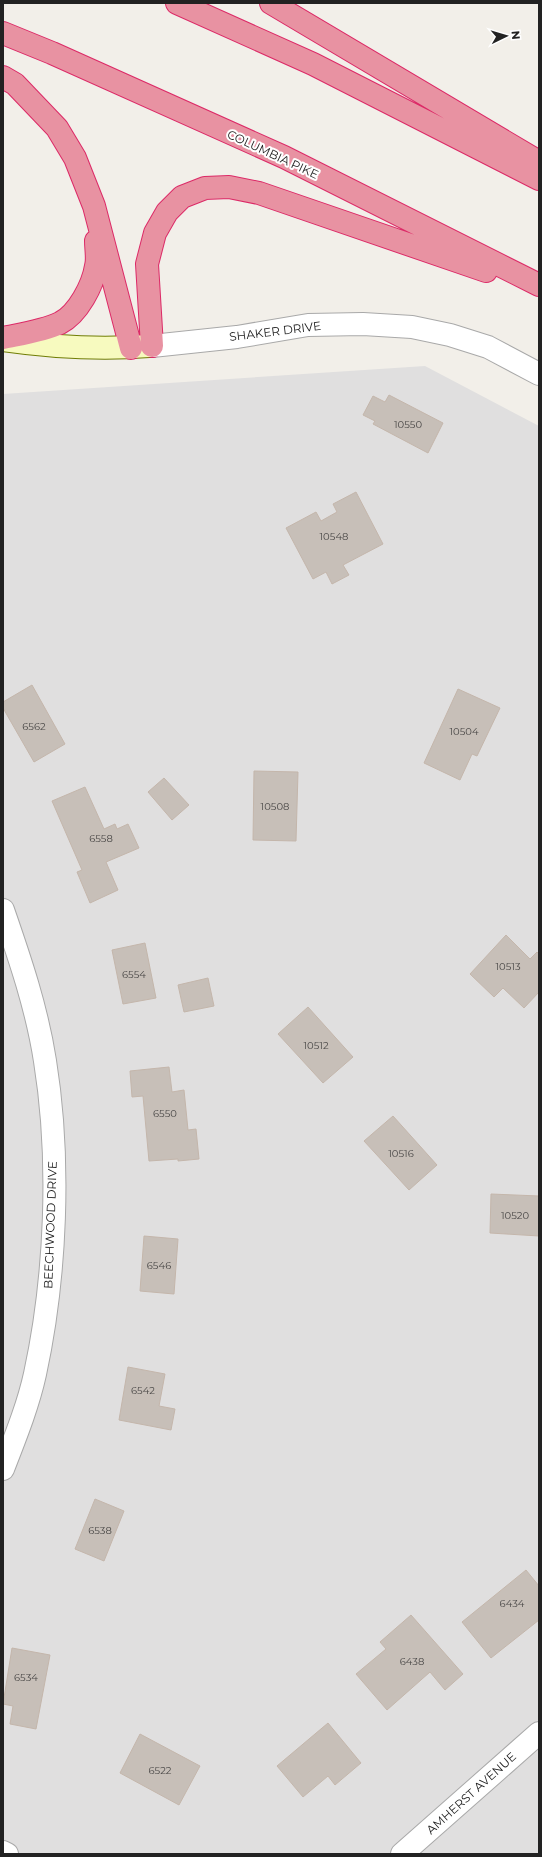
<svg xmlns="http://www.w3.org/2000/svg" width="542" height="1857" viewBox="0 0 542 1857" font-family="Montserrat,sans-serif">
  <rect width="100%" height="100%" fill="#f2efe9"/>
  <path fill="#e0dfdf" d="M425,366L539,426V1854H3V394Z"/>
  <path fill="#c7bfb8" stroke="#c4b6ab" d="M389,395L443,423L428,453L373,424L375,421L363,415L373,396L385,402Z
    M356,492L383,544L343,565L349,575L332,584L326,572L313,579L286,528L316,512L321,521L337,512L333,504Z
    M32,685L65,744L34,762L3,708V702Z
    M458,689L500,708L477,756L472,754L460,780L424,763Z
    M254,771L298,772L296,841L253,840Z
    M164,778L189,805L172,820L148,792Z
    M85,787L104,829L115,824L117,829L128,824L139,848L106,862L118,890L90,903L77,872L82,870L52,801Z
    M506,935L530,959L537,952L539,954V992L524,1008L503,988L494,997L470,974Z
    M145,943L156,998L123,1004L112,950Z
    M208,978L214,1006L184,1012L178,985Z
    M308,1007L353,1057L323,1083L278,1034Z
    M169,1067L172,1092L184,1090L188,1130L196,1129L199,1159L178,1161V1159L149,1161L143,1096L132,1097L130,1071Z
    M393,1116L437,1165L409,1190L364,1141Z
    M491,1194L539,1196V1236L490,1233Z
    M144,1236L178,1239L174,1294L140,1291Z
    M128,1367L165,1374L159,1406L175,1409L171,1430L119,1420Z
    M95,1499L124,1511L104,1561L75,1549Z
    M526,1570L539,1586V1620L491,1658L462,1622Z
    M411,1615L463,1674L445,1690L430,1672L387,1710L356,1674L386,1649L380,1642Z
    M12,1648L50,1655L36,1729L10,1724L13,1706L3,1704Z
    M328,1723L361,1763L335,1785L328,1776L303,1797L277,1766Z
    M140,1734L200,1766L179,1805L120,1773Z"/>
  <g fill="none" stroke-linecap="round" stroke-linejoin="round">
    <g stroke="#a9a9a9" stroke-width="24">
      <path id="street" d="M152,346L237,337L308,325L363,324L412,327L450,335L488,347L539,374
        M3,910C20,959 37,1009 45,1061C61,1160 56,1277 35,1374C28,1406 15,1438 3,1469
        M3,1852L7,1854
        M402,1854L539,1733"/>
    </g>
    <g stroke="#707d05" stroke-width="24">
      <path id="secondary" d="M3,340C52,347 100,350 149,346"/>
    </g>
    <g stroke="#dc2a67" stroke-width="24">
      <path id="highway" d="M177,3L313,64L539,179
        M271,3L539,162
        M3,33L52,53L284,157L539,285
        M3,77L15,84L57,128L75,158L94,206L131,348
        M3,338C22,334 43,331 60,323C78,314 93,285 96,266C98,259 96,249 96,241
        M152,346L147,264L155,233L167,212L182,197L205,188L229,187L259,193L486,271"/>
    </g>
    <use href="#street" stroke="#fff" stroke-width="22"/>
    <use href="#secondary" stroke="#f7fabf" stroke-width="22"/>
    <use href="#highway" stroke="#e892a2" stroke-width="22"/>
  </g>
  <g text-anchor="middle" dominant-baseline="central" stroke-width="4" stroke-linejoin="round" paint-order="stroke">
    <g font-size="10" fill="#4b4948">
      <text x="408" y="424">10550</text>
      <text x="334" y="536">10548</text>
      <text x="34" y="726">6562</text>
      <text x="464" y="731">10504</text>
      <text x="275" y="806">10508</text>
      <text x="101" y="838">6558</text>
      <text x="508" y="966">10513</text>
      <text x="134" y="974">6554</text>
      <text x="316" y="1045">10512</text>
      <text x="165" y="1113">6550</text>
      <text x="401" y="1153">10516</text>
      <text x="515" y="1215">10520</text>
      <text x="159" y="1265">6546</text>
      <text x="143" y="1390">6542</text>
      <text x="100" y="1530">6538</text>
      <text x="512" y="1603">6434</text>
      <text x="412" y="1661">6438</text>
      <text x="26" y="1677">6534</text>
      <text x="160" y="1770">6522</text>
    </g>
    <g font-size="12" fill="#222" stroke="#fff">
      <text transform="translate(273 154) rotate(25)">COLUMBIA PIKE</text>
      <text transform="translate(275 331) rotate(-7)">SHAKER DRIVE</text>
      <text transform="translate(50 1225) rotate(-88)">BEECHWOOD DRIVE</text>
      <text transform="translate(471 1793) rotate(-42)">AMHERST AVENUE</text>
    </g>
  </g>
  <rect width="542" height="1857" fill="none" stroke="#222222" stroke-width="8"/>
  <g transform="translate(506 36) rotate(85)" stroke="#ffffff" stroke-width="3" paint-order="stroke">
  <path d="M0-3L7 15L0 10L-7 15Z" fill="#222222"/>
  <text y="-6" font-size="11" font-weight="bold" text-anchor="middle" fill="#222222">N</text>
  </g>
</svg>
